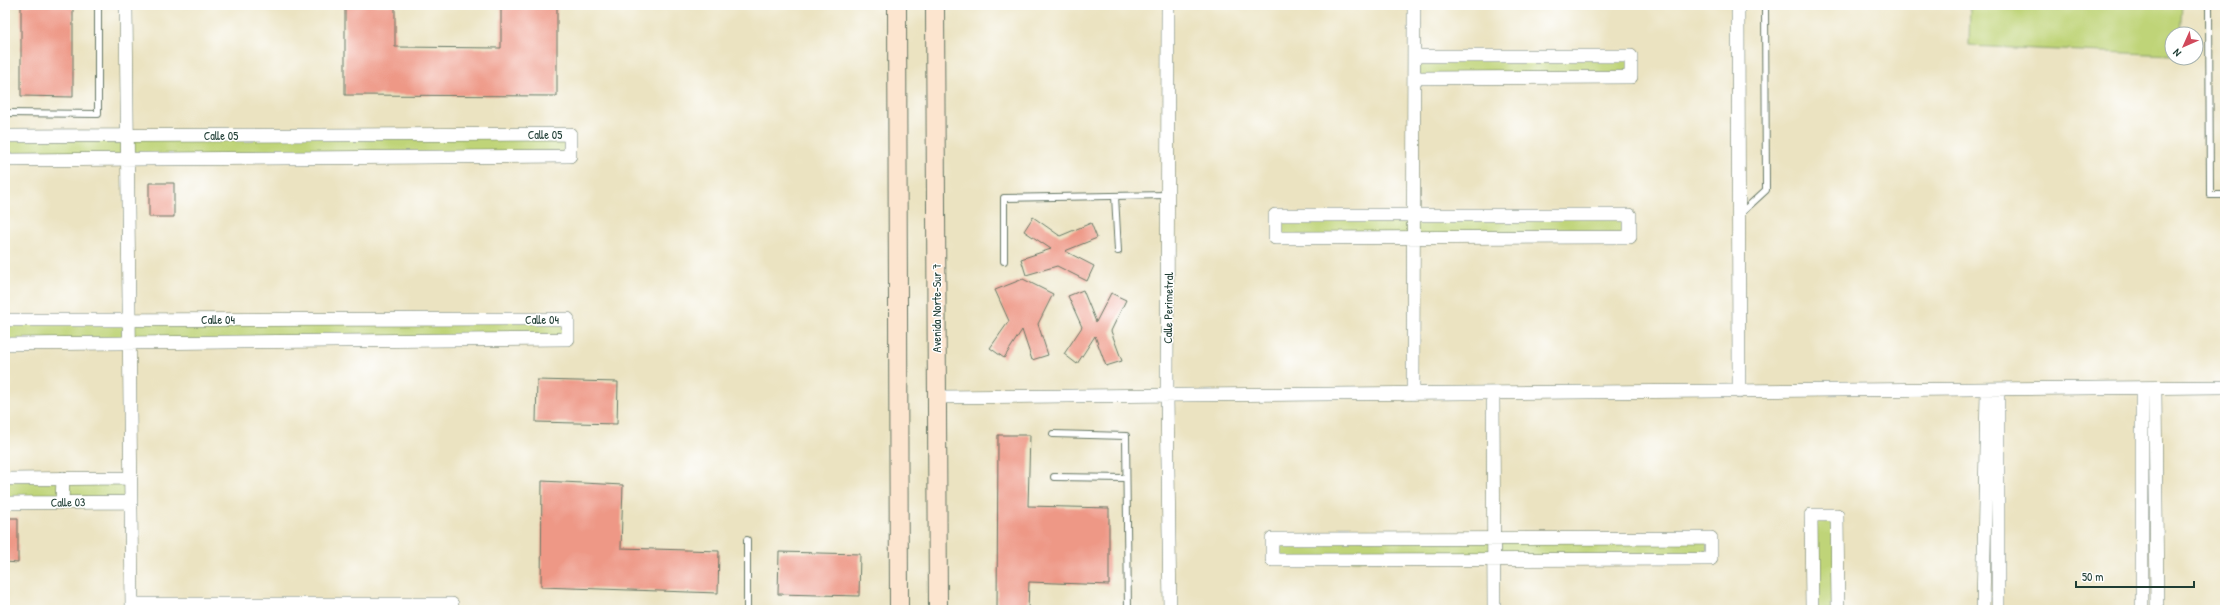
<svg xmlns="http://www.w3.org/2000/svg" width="2230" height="615" viewBox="0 0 2230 615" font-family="'Patrick Hand',sans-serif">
  <rect width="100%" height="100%" fill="#fff"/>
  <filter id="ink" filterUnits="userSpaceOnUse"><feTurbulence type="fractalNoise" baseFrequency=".025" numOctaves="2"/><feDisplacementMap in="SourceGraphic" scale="8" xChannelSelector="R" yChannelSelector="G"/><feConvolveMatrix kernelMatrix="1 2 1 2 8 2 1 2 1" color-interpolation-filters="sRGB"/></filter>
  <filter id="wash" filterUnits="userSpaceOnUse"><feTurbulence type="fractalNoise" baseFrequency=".012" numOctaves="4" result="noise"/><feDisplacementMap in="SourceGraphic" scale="16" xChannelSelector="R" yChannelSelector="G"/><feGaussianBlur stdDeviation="0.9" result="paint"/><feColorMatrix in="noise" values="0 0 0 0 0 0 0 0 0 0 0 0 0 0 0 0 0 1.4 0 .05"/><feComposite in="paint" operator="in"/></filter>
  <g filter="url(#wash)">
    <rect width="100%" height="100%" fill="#ebe3c1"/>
    <path fill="#bfd478" stroke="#6f8856" d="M1970,5H2182L2180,34H2172V55L1969,46Z
      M1414,56H1631V77L1414,78Z
      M570,134V156L5,160V136Z
      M1275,215H1630V237L1275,238Z
      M568,319V339L5,344V320Z
      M5,479H130V501L5,502Z
      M1811,515H1837L1838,610H1812Z
      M1711,538V559L1272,560V539Z"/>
    <g id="blocks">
      <path fill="#ee9886" d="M21,5H73V97L21,96Z
        M345,5H395V47L501,48V5H557V96L345,95Z
        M149,183H174V217H149Z
        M1033,217L1060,236L1091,223L1097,238L1065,251L1094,266L1087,281L1057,266L1026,275L1021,259L1051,249L1024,231Z
        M1023,279L1053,294L1038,324L1048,355L1032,360L1022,330L1004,358L990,348L1009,321L995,290Z
        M1083,290L1096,322L1111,293L1126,300L1111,331L1122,361L1106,366L1095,336L1077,364L1064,354L1082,327L1068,296Z
        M537,380L618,382L617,424L536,422Z
        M998,435H1030L1028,506L1109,508V585L1029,582L1028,610H997Z
        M542,481L623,485L621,548L719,551L718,593L541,587Z
        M5,518H18V563L5,562Z
        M779,552L860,554L859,596L778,594Z"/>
    </g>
  </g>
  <g filter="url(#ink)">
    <use href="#blocks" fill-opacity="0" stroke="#667765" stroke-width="1"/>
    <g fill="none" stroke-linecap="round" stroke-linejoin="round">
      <g stroke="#667765" stroke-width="8">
        <path id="service" d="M2209,5L2210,195H2225
          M5,113L98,114V5
          M1115,196L1118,251
          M1740,214L1766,190L1765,5
          M1004,261V198L1168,195
          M1053,434L1126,436L1128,610
          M1054,477L1126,478
          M747,540V610"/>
      </g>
      <g stroke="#667765" stroke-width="14">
        <path id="minor" d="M126,5L132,610
          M1168,5L1167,396L1170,610
          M1738,5L1739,392
          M1414,78L1631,77V56H1414
          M5,136L570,134V156L5,160
          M1275,215H1630V237L1275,238Z
          M5,320L568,319V339L5,344
          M2155,388L2157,610
          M1413,394L1414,5
          M1493,394L1494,610
          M937,397L2225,387
          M5,479L130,478
          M5,503L130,502
          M62,503L63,478
          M1711,538V559L1272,560V539Z
          M132,604H452
          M1812,610L1811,515H1837L1838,610
          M1983,610L1987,390
          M1998,610V390
          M2142,610V388"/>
      </g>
      <g stroke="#667765" stroke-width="20">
        <path id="secondary" d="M897,5L899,610
          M935,5L938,610"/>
      </g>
      <use href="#service" stroke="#fff" stroke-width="6"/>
      <use href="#minor" stroke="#fff" stroke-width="13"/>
      <use href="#secondary" stroke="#fce5cf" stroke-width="18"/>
    </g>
  </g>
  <g text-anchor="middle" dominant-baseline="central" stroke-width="3" stroke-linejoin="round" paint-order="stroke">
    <g font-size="12" fill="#1f3d34" stroke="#fff">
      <text x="545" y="134">Calle 05</text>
      <text x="221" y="135">Calle 05</text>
      <text transform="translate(936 308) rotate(-90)">Avenida Norte-Sur 7</text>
      <text transform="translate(1168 308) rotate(-89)">Calle Perimetral</text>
      <text x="218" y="319">Calle 04</text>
      <text x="542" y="319">Calle 04</text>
      <text transform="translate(68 502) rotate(-1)">Calle 03</text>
    </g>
  </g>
  <rect width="2230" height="615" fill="none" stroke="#fff" stroke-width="20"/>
  <g transform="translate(2184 46) rotate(225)"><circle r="19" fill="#ffffff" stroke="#a5b1ae"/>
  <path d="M0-3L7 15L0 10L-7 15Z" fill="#d1495b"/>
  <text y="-6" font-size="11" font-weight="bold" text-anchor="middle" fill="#1f3d34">N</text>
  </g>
  <path d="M2076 581v6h118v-6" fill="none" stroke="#1f3d34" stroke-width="2"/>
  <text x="2082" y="581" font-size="12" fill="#1f3d34" stroke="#ffffff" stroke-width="3" paint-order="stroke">50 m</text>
</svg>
